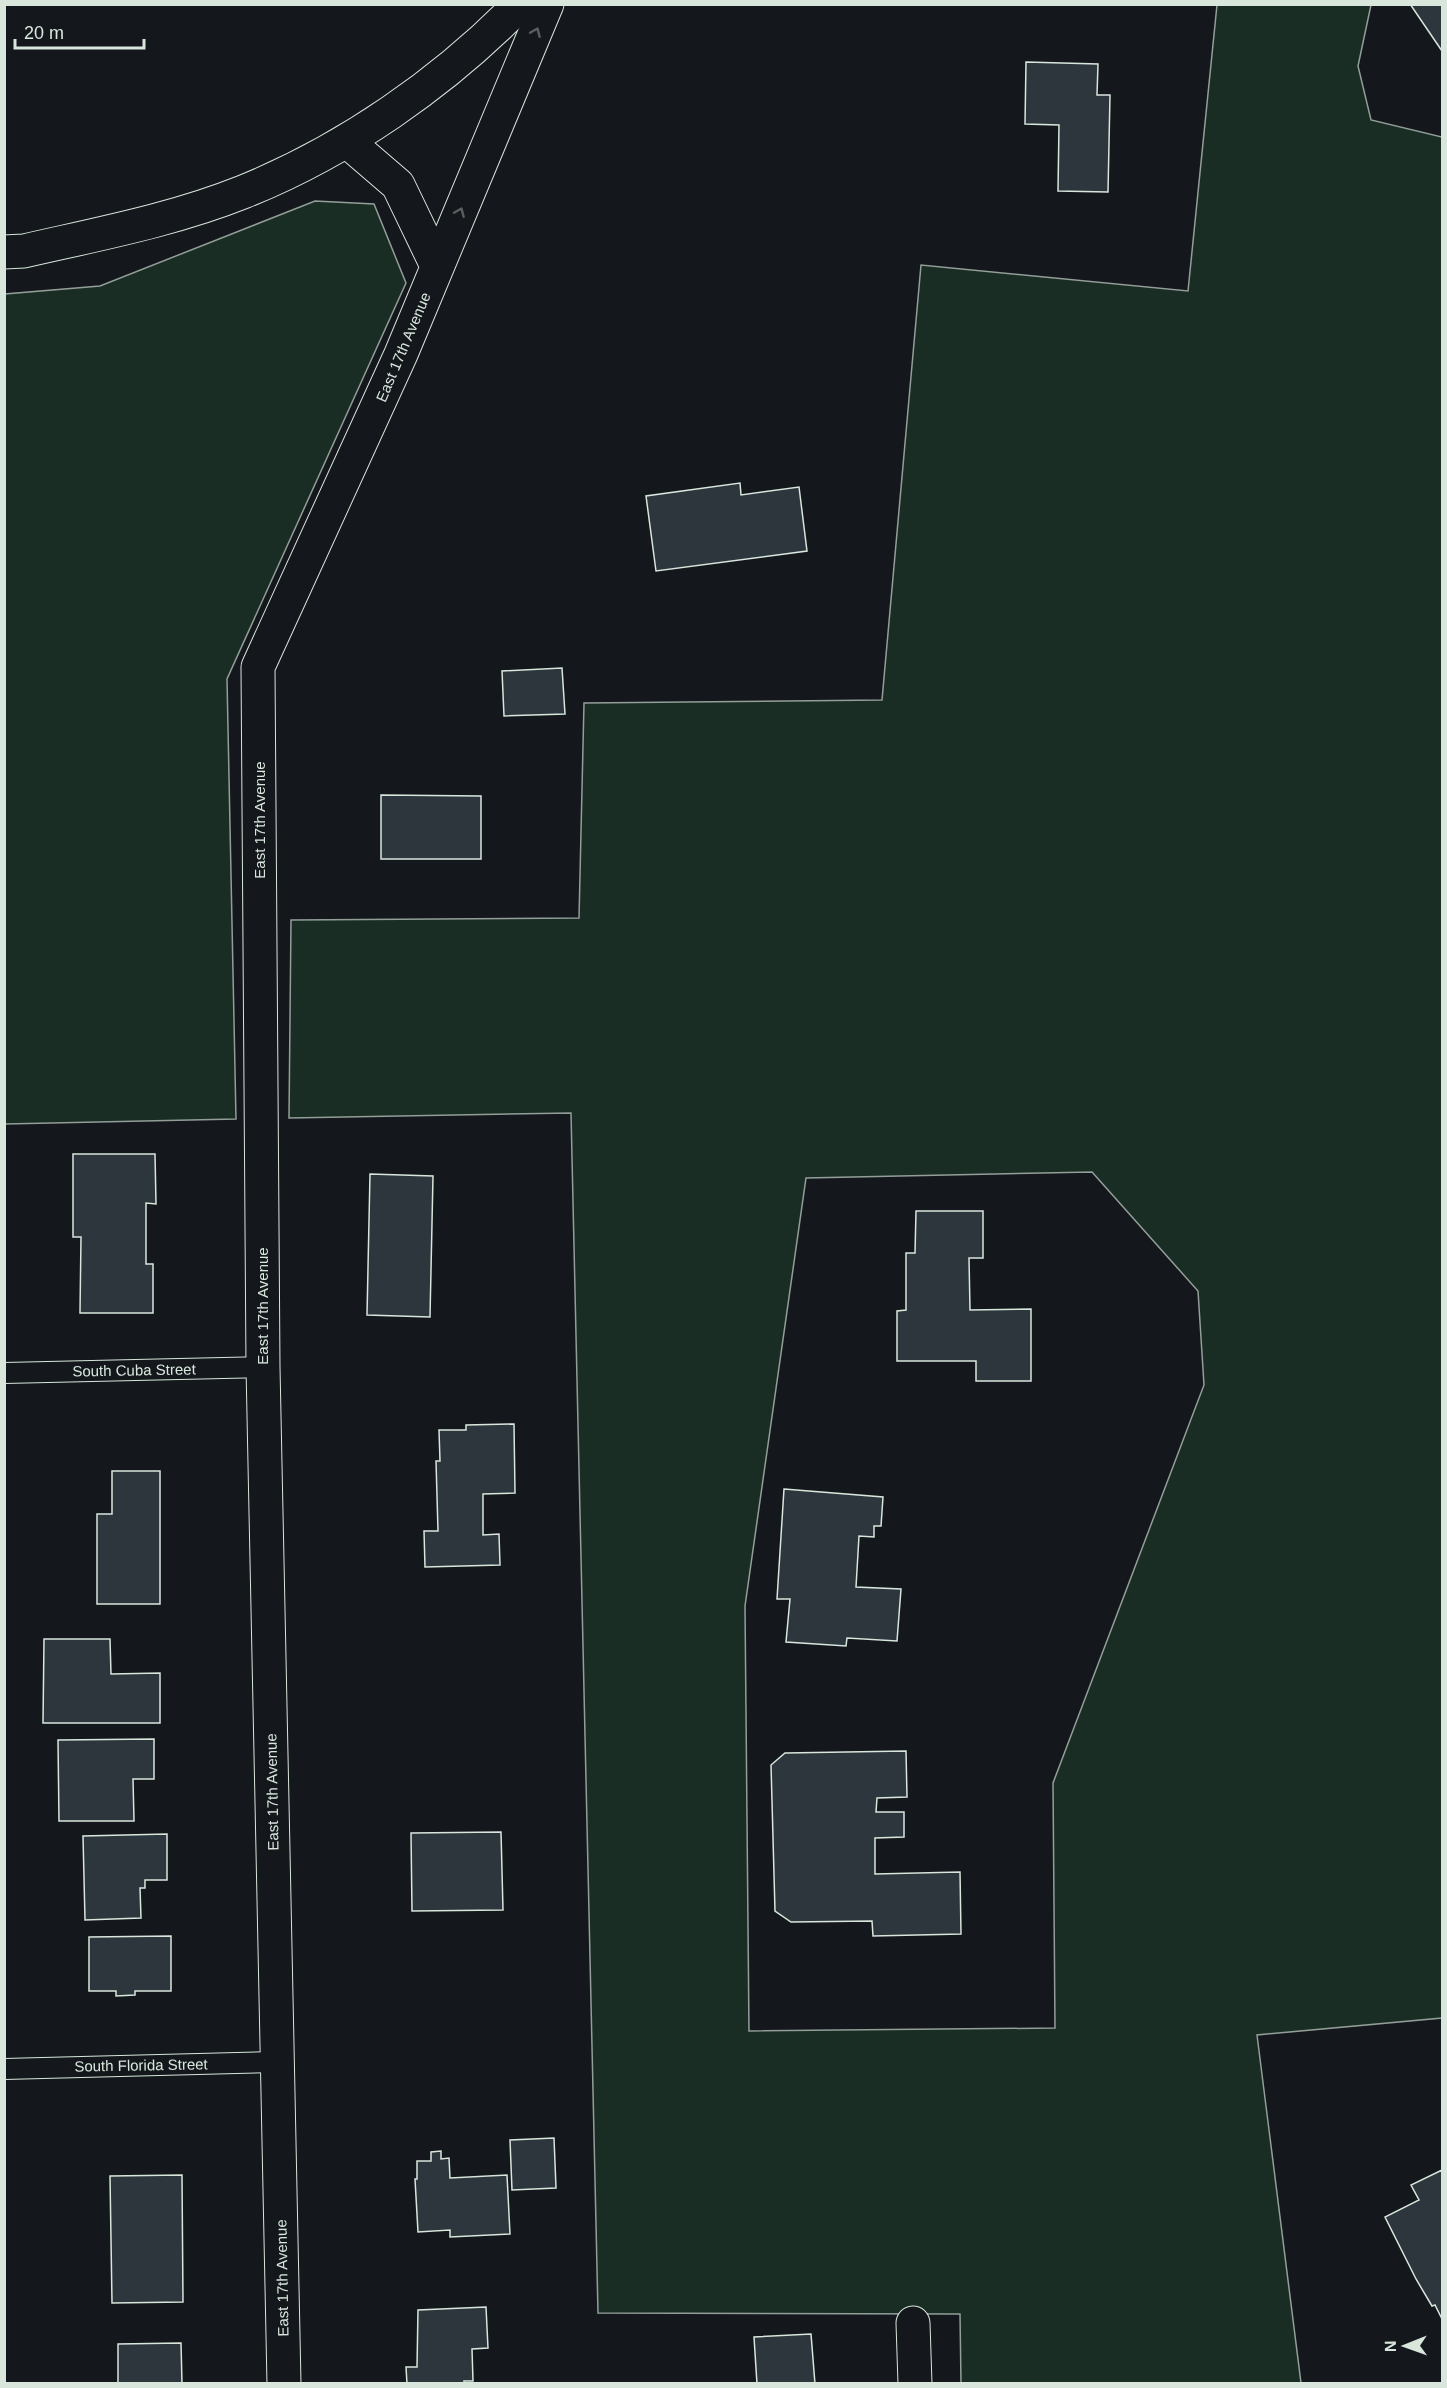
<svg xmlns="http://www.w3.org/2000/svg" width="1447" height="2388" viewBox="0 0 1447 2388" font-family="Arial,sans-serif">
  <rect width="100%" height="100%" fill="#14181c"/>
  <path fill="#1a2d24" stroke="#939e99" stroke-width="1.5" fill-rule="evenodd" d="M1217,5H1371L1358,66L1371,120L1442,137V2018L1257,2035L1301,2383H961L960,2314L598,2313L571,1113L289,1118L291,920L579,918L584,703L882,700L921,265L1188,291ZM1092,1172L1198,1291L1204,1385L1053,1783L1055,2028L749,2031L745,1606L806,1178Z
    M315,201L374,204L406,283L227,679L236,1119L5,1124V294L100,286Z"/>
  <path fill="#2c363c" stroke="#d8e6dc" stroke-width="1.5" d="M1410,4H1442V51Z
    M1026,62L1098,64L1097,95H1110L1108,192L1058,191L1059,125L1025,124Z
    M740,483L741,495L799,487L807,551L656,571L646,496Z
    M562,668L565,714L504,716L502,671Z
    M381,795L481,796V859H381Z
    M73,1154H155L156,1204L146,1203V1264H153V1313H80L81,1237H73Z
    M370,1174L433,1176L430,1317L367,1315Z
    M916,1211H983V1258H969L970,1310L1031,1309V1381H976V1361H897V1311L906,1310V1253H915Z
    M514,1424L515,1493L483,1494V1535L499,1534L500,1565L425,1567L424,1531H438L436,1461H440L439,1430H466V1425Z
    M112,1471H160V1604H97V1514H112Z
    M784,1489L883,1497L881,1526H874V1537L859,1536L856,1587L901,1589L897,1641L847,1638L846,1646L786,1642L790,1599H777Z
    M44,1639H110L111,1674L160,1673V1723H43Z
    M154,1739V1779H133L134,1821H59L58,1740Z
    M906,1751L907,1797L877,1798L876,1812H904V1837L875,1838V1874L960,1872L961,1934L873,1936L872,1921L791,1922L775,1911L771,1765L785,1753Z
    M501,1832L503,1910L412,1911L411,1833Z
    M167,1834V1880H145V1888H140L141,1918L85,1920L83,1836Z
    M171,1936V1991H135V1995L116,1996V1991H89V1937Z
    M554,2138L556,2188L512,2190L510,2140Z
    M441,2151V2159L449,2158L450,2178L507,2175L510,2234L450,2237V2230L418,2232L415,2179H417V2161H431V2152Z
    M1442,2170V2319L1435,2305L1432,2306L1416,2279L1385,2217L1419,2200L1411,2185Z
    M182,2175L183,2302L112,2303L110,2176Z
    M486,2307L488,2348L472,2349L473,2381H464V2384H407L406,2367H417L418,2310Z
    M811,2334L815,2384H757L754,2337Z
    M181,2343L182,2384H118V2344Z"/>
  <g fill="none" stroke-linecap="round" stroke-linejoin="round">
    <g stroke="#d8e6dc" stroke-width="22">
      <path id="service" d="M4,1373L263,1367
        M4,2069L278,2062"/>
    </g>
    <g stroke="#d8e6dc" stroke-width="35">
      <path id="minor" d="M348,142L398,185L437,266
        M913,2323L915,2384
        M284,2384L263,1367L258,667L401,354L547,4"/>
    </g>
    <g stroke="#d8e6dc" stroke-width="35">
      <path id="tertiary" d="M4,252L24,251C98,234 173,220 243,192C345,151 443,83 520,4"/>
    </g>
    <use href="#service" stroke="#14181c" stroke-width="20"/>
    <use href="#minor" stroke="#14181c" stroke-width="33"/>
    <use href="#tertiary" stroke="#14181c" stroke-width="33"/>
  </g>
  <defs><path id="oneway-chevron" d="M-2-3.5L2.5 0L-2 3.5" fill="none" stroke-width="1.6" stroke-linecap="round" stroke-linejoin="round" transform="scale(1.5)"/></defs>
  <g stroke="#59605f">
    <use href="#oneway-chevron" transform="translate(536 32) rotate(-67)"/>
    <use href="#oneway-chevron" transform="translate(460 212) rotate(-67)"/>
  </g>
  <g text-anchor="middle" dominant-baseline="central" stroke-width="4.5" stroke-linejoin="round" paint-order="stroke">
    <g font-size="15" fill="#d8e6dc" stroke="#14181c">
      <text transform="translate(403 347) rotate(-67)">East 17th Avenue</text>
      <text transform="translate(259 820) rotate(-90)">East 17th Avenue</text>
      <text transform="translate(262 1306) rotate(-90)">East 17th Avenue</text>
      <text transform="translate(134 1370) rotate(-1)">South Cuba Street</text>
      <text transform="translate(272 1792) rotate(-91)">East 17th Avenue</text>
      <text transform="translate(141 2065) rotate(-1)">South Florida Street</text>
      <text transform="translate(282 2278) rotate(-91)">East 17th Avenue</text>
    </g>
  </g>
  <rect width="1447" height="2388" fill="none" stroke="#d8e6dc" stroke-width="12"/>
  <g transform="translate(1405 2346) rotate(269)" stroke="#14181c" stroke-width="4.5" paint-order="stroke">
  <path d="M0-4.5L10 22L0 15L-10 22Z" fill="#d8e6dc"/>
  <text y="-9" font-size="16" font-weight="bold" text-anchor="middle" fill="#d8e6dc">N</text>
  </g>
  <path d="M15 39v9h129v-9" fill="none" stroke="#d8e6dc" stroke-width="3"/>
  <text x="24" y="39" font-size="18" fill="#d8e6dc" stroke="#14181c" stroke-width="4.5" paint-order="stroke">20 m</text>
</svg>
